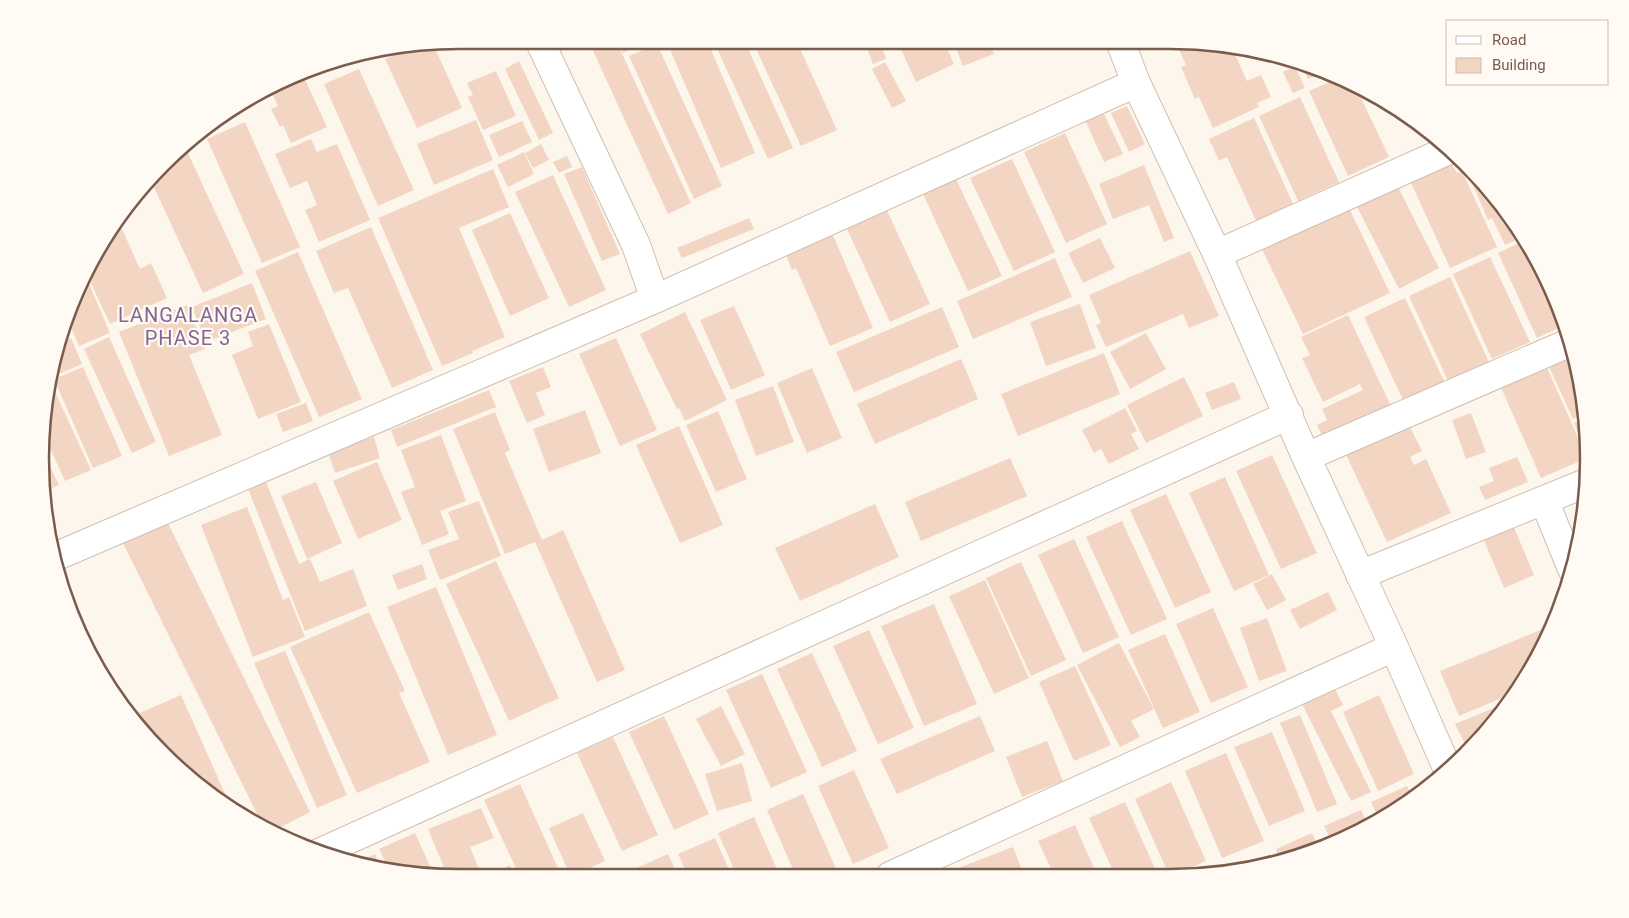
<svg xmlns="http://www.w3.org/2000/svg" width="1629" height="918" viewBox="0 0 1629 918" font-family="Roboto,sans-serif">
  <rect width="100%" height="100%" fill="#fdf6ec"/>
  <path fill="#f3d5c3" d="M617,40H648L623,53L618,45L691,203L668,214L593,51Z
    M666,40H707L755,153L721,168Z
    M713,40H744L793,148L768,159Z
    M752,40H796L837,130L801,146Z
    M864,40L880,41L886,59L873,64Z
    M897,41H944L954,64L916,82Z
    M953,41H989L994,54L963,66Z
    M1175,41H1197L1232,48L1247,81L1261,75L1271,97L1257,103L1259,107L1213,128L1199,97L1195,99L1181,67L1186,65Z
    M433,44L462,108L417,128L385,59L410,48Z
    M657,44L722,186L694,199L629,56Z
    M519,61L553,133L539,140L505,69Z
    M1300,61L1304,62L1325,72L1308,79Z
    M885,62L906,101L892,108L872,69Z
    M1295,66L1305,88L1293,93L1283,72Z
    M359,69L414,190L378,206L324,84Z
    M496,71L516,116L483,130L468,97L473,95L467,83Z
    M303,75L327,127L291,143L283,125L280,127L271,109L278,106L271,91Z
    M1339,78L1355,85L1389,157L1348,176L1309,91Z
    M1300,97L1339,182L1298,201L1259,116Z
    M1127,106L1145,144L1129,152L1111,113Z
    M1103,112L1123,154L1104,162L1085,120Z
    M1254,118L1294,206L1257,223L1227,157L1219,161L1209,139Z
    M476,120L493,160L434,185L417,144Z
    M522,121L532,142L499,157L489,135Z
    M245,122L300,247L262,263L207,139Z
    M1065,133L1107,224L1066,243L1024,152Z
    M311,139L317,152L337,144L370,220L319,242L305,210L317,205L307,181L290,188L275,154Z
    M541,144L549,160L533,168L525,153Z
    M187,151L244,274L203,293L152,183L176,156Z
    M524,152L534,174L508,187L497,165Z
    M567,156L572,167L559,173L553,162Z
    M1012,159L1055,252L1014,271L970,178Z
    M1452,164L1457,173L1462,171L1497,247L1450,268L1411,183Z
    M1144,165L1174,238L1164,242L1149,205L1113,219L1099,184Z
    M582,167L620,254L602,261L564,174Z
    M493,169L509,207L459,228L505,337L472,351L473,353L442,366L378,218Z
    M1473,173L1503,204L1523,237L1505,245L1492,218L1488,220L1471,181L1476,179Z
    M553,175L606,290L569,307L515,192Z
    M956,179L1002,276L968,291L923,194Z
    M1397,185L1439,268L1399,289L1356,205Z
    M1347,204L1390,293L1303,334L1260,245Z
    M886,208L930,304L890,322L846,227Z
    M510,213L549,298L510,316L472,230Z
    M749,218L754,229L682,258L677,248Z
    M371,227L433,370L392,388L348,288L334,293L316,251Z
    M122,229L140,269L151,263L167,298L110,324L88,277L106,236Z
    M832,233L873,328L830,346L796,268L792,270L785,253Z
    M1100,238L1115,268L1083,283L1068,253Z
    M1525,240L1546,274L1565,325L1537,338L1498,253Z
    M1190,251L1219,316L1189,328L1183,314L1106,347L1096,325L1101,323L1089,295Z
    M298,252L362,399L319,417L255,271Z
    M1490,257L1530,342L1492,359L1453,274Z
    M1055,258L1072,297L973,339L957,301Z
    M1450,277L1489,362L1448,381L1409,296Z
    M87,279L110,333L79,346L68,321Z
    M252,283L266,319L206,342L192,307Z
    M1405,298L1445,383L1404,402L1364,317Z
    M1080,304L1096,348L1046,366L1030,322Z
    M187,305L205,349L189,355L222,435L169,456L119,332Z
    M734,306L765,375L731,390L700,320Z
    M942,307L959,347L854,392L836,352Z
    M685,312L727,400L685,421L679,408L677,409L640,334Z
    M1348,315L1391,406L1323,438L1317,425L1327,420L1322,409L1363,390L1360,384L1323,402L1302,358L1310,355L1301,337Z
    M269,324L301,402L258,419L232,355L253,346L248,332Z
    M1146,333L1166,369L1130,389L1110,352Z
    M109,337L156,442L132,453L84,349Z
    M71,338L82,364L52,377L54,350L58,343V344Z
    M616,338L657,430L620,446L579,354Z
    M1575,351L1585,413L1573,419L1545,358Z
    M1104,353L1120,394L1018,436L1001,394Z
    M961,359L978,399L875,444L857,404Z
    M1545,363L1587,458L1541,478L1499,383Z
    M83,367L122,456L93,468L54,379Z
    M543,367L551,387L536,393L545,415L527,423L509,381Z
    M812,368L842,438L807,453L777,383Z
    M1184,377L1203,416L1146,443L1127,405Z
    M1234,382L1241,399L1212,410L1205,393Z
    M51,383L91,470L65,481L46,439Z
    M773,386L794,442L756,456L735,400Z
    M489,390L496,407L397,447L391,430Z
    M306,403L313,421L283,432L276,414Z
    M1125,408L1137,431L1131,434L1139,449L1109,464L1101,449L1094,453L1082,430Z
    M585,410L601,453L549,472L533,429Z
    M718,411L747,479L716,492L686,425Z
    M495,412L510,450L505,453L542,540L563,530L625,670L597,682L535,542L505,554L453,429Z
    M1471,413L1486,452L1466,459L1452,420Z
    M1586,417L1588,432L1587,455L1574,423Z
    M1409,425L1422,451L1410,457L1414,465L1426,459L1451,513L1387,542L1346,455Z
    M679,426L723,525L680,543L636,445Z
    M441,435L466,501L440,511L449,534L422,545L401,492L415,487L401,450Z
    M374,437L380,458L335,473L328,452Z
    M44,454L59,485L42,493L41,486Z
    M1272,455L1317,553L1281,569L1236,471Z
    M1517,457L1528,482L1485,500L1479,487L1494,481L1489,468Z
    M1010,458L1027,496L921,541L905,502Z
    M377,462L402,520L358,539L333,481Z
    M1225,477L1269,575L1234,591L1189,493Z
    M266,482L299,564L310,559L320,582L353,569L367,606L305,631L248,489Z
    M316,482L342,543L307,559L281,496Z
    M1166,494L1211,592L1175,608L1130,510Z
    M479,501L501,556L440,580L428,550L459,539L448,512Z
    M875,504L899,557L800,601L775,548Z
    M247,507L283,600L289,597L305,637L253,657L201,525Z
    M164,515L310,812L271,832L264,828L120,537Z
    M1122,521L1167,619L1131,635L1086,537Z
    M1513,525L1534,575L1504,588L1483,538Z
    M1074,539L1119,637L1083,653L1038,555Z
    M496,561L559,698L509,721L446,584Z
    M1021,562L1066,660L1031,676L986,578Z
    M422,564L427,579L398,590L392,575Z
    M1272,574L1286,600L1267,610L1253,584Z
    M985,580L1029,678L994,694L949,596Z
    M436,587L497,735L448,755L387,607Z
    M1328,592L1337,610L1300,629L1290,610Z
    M934,604L977,704L924,726L881,626Z
    M1213,608L1248,687L1211,703L1176,624Z
    M369,612L405,691L399,693L430,762L357,793L290,647Z
    M1267,618L1287,671L1259,681L1240,628Z
    M1553,625L1533,669L1514,693L1459,716L1440,671Z
    M869,630L914,728L878,744L833,646Z
    M1165,634L1200,712L1163,728L1128,650Z
    M1119,643L1154,709L1131,721L1140,737L1120,747L1077,665Z
    M285,651L347,795L317,808L254,663Z
    M812,653L857,751L822,767L777,669Z
    M1075,666L1111,745L1074,761L1039,682Z
    M762,674L807,772L771,788L726,690Z
    M1333,685L1343,705L1331,711L1371,792L1351,801L1300,700Z
    M181,695L231,807L145,736L135,715Z
    M1379,695L1414,774L1378,791L1343,712Z
    M1506,703L1469,752L1455,724Z
    M721,706L745,754L721,766L696,719Z
    M1300,715L1337,804L1317,812L1280,723Z
    M664,716L709,814L674,830L629,732Z
    M980,716L995,751L897,794L880,759Z
    M1272,732L1305,811L1269,826L1234,747Z
    M613,737L658,835L622,851L577,753Z
    M1047,741L1063,781L1022,797L1006,757Z
    M1226,753L1264,841L1222,858L1185,771Z
    M742,763L752,801L717,811L705,774Z
    M854,770L889,848L853,864L818,786Z
    M1171,782L1206,861L1175,875H1169L1135,799Z
    M520,784L562,877H520L484,800Z
    M1407,786L1413,799L1403,808L1379,819L1371,802Z
    M803,794L838,873L831,876H796L767,810Z
    M1125,802L1158,875H1115L1089,818Z
    M481,808L494,838L470,847L482,876L479,877H448L428,829Z
    M1361,810L1368,825L1332,842L1324,826Z
    M583,813L605,861L571,877L549,828Z
    M754,817L780,876H737L718,833Z
    M1075,825L1097,875H1054L1038,841Z
    M415,833L435,877L388,868L379,849Z
    M1312,833L1319,848L1305,856L1281,861L1276,849Z
    M715,838L732,876H688L678,854Z
    M1013,847L1024,875H947L945,873Z
    M375,854L380,867L356,862Z
    M668,854L678,876H635L632,870Z
    M1270,854L1274,863L1231,873V872Z
    M510,865L515,877H484Z"/>
  <g fill="none" stroke-linecap="round" stroke-linejoin="round">
    <g stroke="#d1beb0" stroke-width="30">
      <path id="minor" d="M539,40L636,245L655,299
        M1120,41L1136,83L1217,254L1306,457L1394,647L1448,770
        M1217,254L1451,149
        M1306,457L1571,342
        M1544,500L1572,569
        M57,556L655,299L1136,83
        M1360,575L1586,483
        M319,853L1289,415
        M890,876L1394,647"/>
    </g>
    <use href="#minor" stroke="#fff" stroke-width="28"/>
  </g>
  <g text-anchor="middle" dominant-baseline="central" stroke-width="4.5" stroke-linejoin="round" paint-order="stroke">
    <g font-size="20" letter-spacing="1" fill="#846695" stroke="#fffaf3">
      <text x="188" y="315">LANGALANGA<tspan x="188" dy="23">PHASE 3</tspan></text>
    </g>
  </g>
  <path d="M0 0H1629V918H0ZM459 49H1170A410 410 0 0 1 1580 459V459A410 410 0 0 1 1170 869H459A410 410 0 0 1 49 459V459A410 410 0 0 1 459 49Z" fill="#fffaf3" fill-rule="evenodd"/>
  <path fill="none" stroke="#7a5c4d" stroke-width="2.5" d="M459 49H1170A410 410 0 0 1 1580 459V459A410 410 0 0 1 1170 869H459A410 410 0 0 1 49 459V459A410 410 0 0 1 459 49Z"/>
  <rect x="1446" y="20" width="162" height="65" fill="#fffaf3" stroke="#cabbb1"/>
  <rect x="1456" y="36" width="25" height="8" fill="#ffffff" stroke="#cabbb1"/>
  <text x="1492" y="45" font-size="15" fill="#7a5c4d">Road</text>
  <rect x="1456" y="58" width="25" height="15" fill="#f3d5c3" stroke="#cabbb1"/>
  <text x="1492" y="70" font-size="15" fill="#7a5c4d">Building</text>
</svg>
